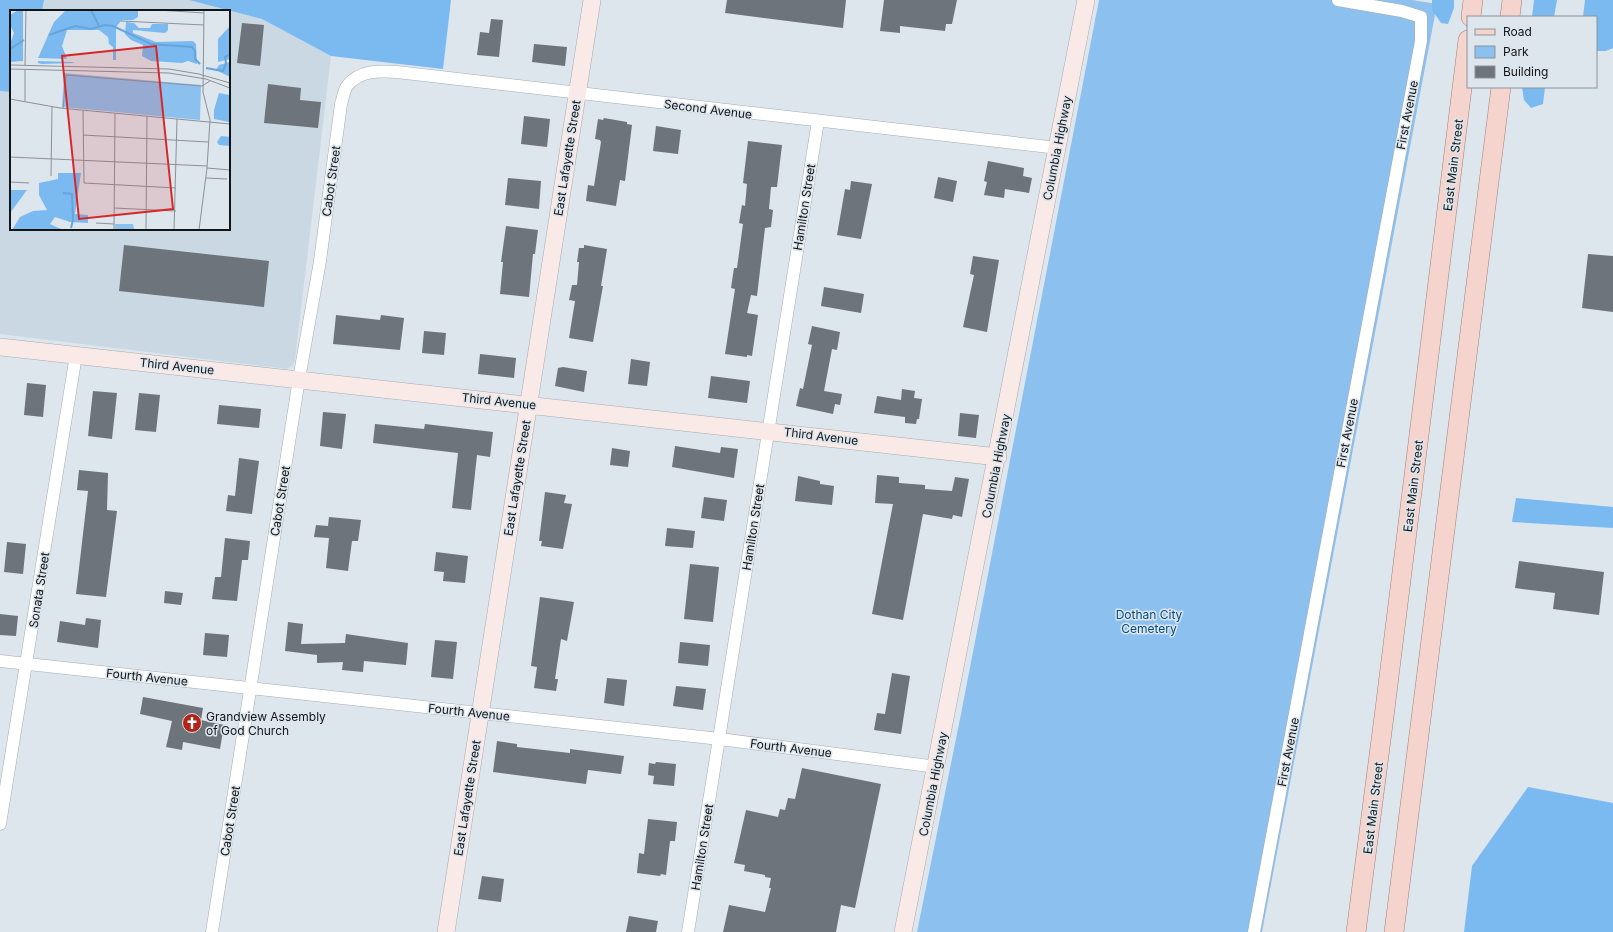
<svg xmlns="http://www.w3.org/2000/svg" width="1613" height="932" viewBox="0 0 1613 932" font-family="Inter,sans-serif">
  <rect width="100%" height="100%" fill="#dde5ed"/>
  <path fill="#cad8e4" d="M44,0H189L262,19L331,56L295,360L293,365L287,369L0,334V91L11,92V229H229V11H42Z"/>
  <path fill="#8cc1ef" d="M1099,0H1412L1437,4L1262,932H917L961,714Z"/>
  <path fill="#7bbaf1" d="M0,0H44L42,11H11V92L0,91Z
    M189,0H451L443,69L331,56L262,19Z
    M1432,0H1454V8L1448,24L1441,23L1432,10Z
    M1534,0H1557L1554,17H1532Z
    M1585,0H1613V48L1606,51H1596V17H1583Z
    M1522,87H1545L1543,104L1531,108L1524,100Z
    M1516,498L1613,507V528L1512,522Z
    M1528,787L1613,803V932H1464L1472,866Z"/>
  <path fill="#6d747b" d="M727,0H846L843,28L725,13Z
    M884,0H957L952,24H946L945,31L900,26V33L880,31Z
    M491,19L503,20L499,57L477,55L480,32L489,33Z
    M242,23L264,25L260,66L237,63Z
    M534,44L567,47L565,66L532,62Z
    M268,84L301,88L300,100L321,102L318,128L264,123Z
    M524,116L550,119L547,147L521,144Z
    M604,118L627,122V124L632,125L625,181L620,180L616,206L586,201L588,185L594,186L601,142L600,140L595,139L598,119L603,120Z
    M656,126L681,130L678,154L653,151Z
    M748,141L782,145L777,187H771L769,209L773,210L771,227L765,228L757,296L751,295L747,313L758,315L752,356L747,355V357L725,354L735,289L731,288L734,268H737L743,224L739,223L742,205L745,206L747,184L743,183Z
    M988,161L1024,168L1023,176L1032,178L1029,193L1005,189L1004,198L984,195L987,182L984,181Z
    M938,177L957,181L953,202L934,198Z
    M508,178L541,181L539,209L505,205Z
    M851,181L872,184L861,239L837,235L845,189L850,190Z
    M506,226L538,230L535,254H533L529,297L500,294L503,262H501Z
    M124,245L269,261L264,307L119,291Z
    M584,245L607,249L601,286H603L593,342L569,338L575,301L569,300L572,285H577L579,262H577L579,248H584Z
    M1588,254L1613,256V312L1582,308Z
    M973,256L999,260L987,332L963,327L974,275L970,274Z
    M824,287L864,294L861,313L821,306Z
    M336,315L380,320L381,315L404,318L400,350L333,344Z
    M812,326L840,332L837,350L832,349L824,391L842,394L840,405L835,404L833,414L796,406L800,388L803,389L812,345L808,344Z
    M424,331L446,333L444,355L422,353Z
    M480,354L516,358L514,378L478,374Z
    M631,359L650,362L647,386L628,384Z
    M563,367L587,371L584,392L555,386L558,368Z
    M711,376L750,381L747,403L708,398Z
    M27,383L46,385L43,417L24,415Z
    M902,389L915,391L914,398L922,399L919,419H917L916,424L905,423V417L874,413L877,396L901,400Z
    M93,391L117,393L112,439L88,436Z
    M139,393L160,395L156,432L135,430Z
    M219,405L261,409L259,428L217,424Z
    M323,412L346,414L342,449L320,446Z
    M960,413L979,415L976,438L958,436Z
    M375,424L424,429L425,424L493,432L490,457L477,455L471,510L452,508L458,453L373,443Z
    M675,446L720,453L721,447L738,449L734,478L672,467Z
    M612,448L630,451L628,467L610,465Z
    M239,458L259,461L252,514L226,511L228,495L235,496Z
    M79,470L108,473L107,510L117,511L106,597L76,594L88,491L77,490Z
    M877,475L899,477V483L925,485V489L952,491L955,477L969,479L962,517L953,515L952,519L923,514L903,620L872,614L893,504L875,503Z
    M798,476L820,481V484L834,486L832,505L795,501Z
    M545,492L566,495L564,503L572,504L563,549L541,546L542,541H539Z
    M704,497L727,500L724,521L701,518Z
    M329,517L361,520L358,541H352L348,571L326,568L329,538L314,537L316,525L328,526Z
    M667,528L695,531L693,548L665,546Z
    M225,538L250,541L248,560H242L237,601L212,599L215,577H221Z
    M7,542L26,544L23,574L4,572Z
    M436,552L468,556L465,583L443,581L444,572L434,571Z
    M1519,561L1604,572L1599,615L1553,609L1555,593L1515,588Z
    M690,564L719,567L713,622L684,619Z
    M165,591L183,593L181,605L164,603Z
    M540,597L574,602L567,641L561,639L555,679H558L556,691L534,688L537,667L531,666Z
    M0,614L18,616L16,636L0,635Z
    M86,618L101,620L98,648L57,642L60,621L85,625Z
    M288,622L303,624L301,644L345,643L346,634L408,643L406,665L364,661L363,672L342,670L343,662L317,663V655L285,651Z
    M205,633L229,635L227,657L203,655Z
    M435,640L457,642L453,679L431,677Z
    M680,642L710,645L708,666L678,663Z
    M892,673L910,676L901,734L874,730L877,713L885,714Z
    M607,678L627,680L624,706L604,703Z
    M676,686L706,689L703,710L673,706Z
    M143,697L203,708L201,720L224,725L220,749L183,742L182,750L166,747L172,721L140,714Z
    M497,741L517,744V747L570,753V749L624,756L621,774L588,770L586,784L493,772Z
    M656,762L676,764L674,786L653,784L654,776L648,775L649,763L655,764Z
    M802,768L881,784L855,908L841,905L836,932H723L729,905L765,912L771,888H769L771,878L765,877V875L744,871L745,865L734,863L746,810L778,817L780,809L785,810L788,798L795,799Z
    M648,819L677,822L675,841H670L666,875L661,874L660,876L637,873L639,853L644,854Z
    M482,876L504,879L501,902L478,899Z
    M629,916L658,921L656,932H626Z"/>
  <g fill="none" stroke-linecap="round" stroke-linejoin="round">
    <g stroke="#a4acb2" stroke-width="13">
      <path id="street" d="M0,661L720,739L937,767
        M0,824L76,355
        M212,932L299,379L320,261L341,104C343,98 344,90 347,86C359,70 379,71 397,72L1058,148
        M688,932L818,121
        M1254,932L1421,41V17L1402,11L1338,0"/>
    </g>
    <g stroke="#a4acb2" stroke-width="18">
      <path id="secondary" d="M0,347L998,457
        M446,932L592,0
        M903,932L1086,0"/>
    </g>
    <g stroke="#a27f79" stroke-width="20">
      <path id="primary" d="M1471,17L1473,0
        M1510,17L1512,0
        M1356,932L1385,709L1468,40
        M1394,932L1501,87"/>
    </g>
    <use href="#street" stroke="#fff" stroke-width="12"/>
    <use href="#secondary" stroke="#faeae7" stroke-width="17"/>
    <use href="#primary" stroke="#f6d4ce" stroke-width="19"/>
  </g>
  <defs>
    <g id="church-disc" transform="scale(1)"><circle r="9.5" fill="#b22318" stroke="#dde5ed"/><path d="M-1.2-6h2.4v3.5h3.3v2.4h-3.3V6h-2.4V-.1h-3.3v-2.4h3.3Z" fill="#fff"/></g>
  </defs>
  <g fill-rule="evenodd">
    <use href="#church-disc" x="192" y="723"/>
  </g>
  <g text-anchor="middle" dominant-baseline="central" stroke-width="3" stroke-linejoin="round" paint-order="stroke">
    <g font-size="12" fill="#121517" stroke="#dde5ed">
      <text transform="translate(708 109) rotate(7)">Second Avenue</text>
      <text transform="translate(1407 115) rotate(-79)">First Avenue</text>
      <text transform="translate(1057 148) rotate(-79)">Columbia Highway</text>
      <text transform="translate(567 158) rotate(-81)">East Lafayette Street</text>
      <text transform="translate(1453 165) rotate(-83)">East Main Street</text>
      <text transform="translate(331 181) rotate(-82)">Cabot Street</text>
      <text transform="translate(804 207) rotate(-81)">Hamilton Street</text>
      <text transform="translate(177 366) rotate(6)">Third Avenue</text>
      <text transform="translate(499 401) rotate(6)">Third Avenue</text>
      <text transform="translate(1347 433) rotate(-79)">First Avenue</text>
      <text transform="translate(821 436) rotate(7)">Third Avenue</text>
      <text transform="translate(996 466) rotate(-79)">Columbia Highway</text>
      <text transform="translate(517 478) rotate(-81)">East Lafayette Street</text>
      <text transform="translate(1413 486) rotate(-83)">East Main Street</text>
      <text transform="translate(280 501) rotate(-81)">Cabot Street</text>
      <text transform="translate(753 527) rotate(-81)">Hamilton Street</text>
      <text transform="translate(39 590) rotate(-81)">Sonata Street</text>
      <text transform="translate(147 677) rotate(6)">Fourth Avenue</text>
      <text transform="translate(469 712) rotate(6)">Fourth Avenue</text>
      <text transform="translate(791 748) rotate(7)">Fourth Avenue</text>
      <text transform="translate(1288 752) rotate(-79)">First Avenue</text>
      <text transform="translate(933 784) rotate(-79)">Columbia Highway</text>
      <text transform="translate(467 798) rotate(-81)">East Lafayette Street</text>
      <text transform="translate(1373 808) rotate(-83)">East Main Street</text>
      <text transform="translate(230 821) rotate(-81)">Cabot Street</text>
      <text transform="translate(702 847) rotate(-81)">Hamilton Street</text>
    </g>
    <g font-size="12" fill="#004d80" stroke="#dde5ed">
      <text x="1149" y="614">Dothan City<tspan x="1149" dy="14">Cemetery</tspan></text>
    </g>
    <g font-size="12" fill="#121517" stroke="#dde5ed" text-anchor="start">
      <text x="206" y="716">Grandview Assembly<tspan x="206" dy="14">of God Church</tspan></text>
    </g>
  </g>
  <g transform="translate(10 10)">
    <rect width="220" height="220" fill="#dde5ed"/>
    <path d="M54,63L191,75L190,110L52,97ZM105,214H123L124,219L150,220H105Z" fill="#8cc1ef"/>
    <path d="M8,0H13V51L0,52V34L4,23L0,15V5ZM56,0H128V7L123,10H112L106,17V50H103V37L99,34L98,27L89,20H57L52,36L57,49L28,48L44,12ZM116,12L124,13L129,18H140L142,14H158V20L155,23L123,20V23L146,32L183,31L186,34L187,54L178,51L172,53L141,51L132,46L133,35L121,30L115,24ZM220,16V49L208,52V29ZM28,51L63,52L64,53L32,54L28,53ZM220,52V67L206,60L209,55ZM209,83L219,85V112L204,109V100ZM211,126L220,127V136L209,135L207,132ZM48,163H71L65,204L78,205V213L60,212L45,207L40,214L53,220H2L10,207L23,201L37,200L29,185V173L48,169ZM0,180H17L0,203Z" fill="#7bbaf1"/>
    <path fill="none" stroke="#66a5db" stroke-width="2" d="M81,0L89,16M39,25L65,16L81,19L95,15L103,16L141,34L182,37L185,41V49L190,54M0,39L14,30M196,58L213,61L216,53L215,47L220,44M53,183L62,184L63,210L61,218"/>
    <path fill="none" stroke="#8c9297" stroke-width="1" d="M148,0L194,3M111,11L194,15M0,55L159,59L189,64L220,73M15,55L16,0M0,59L159,63L196,69L220,78M0,89L50,98L220,114M15,91V60M53,99L56,65L192,76L200,71M73,100L74,173L166,178M73,125L198,132M0,147L197,156M197,158L220,160M41,166L42,97M196,168L217,169M0,172L19,173M104,198L166,201M86,213L104,214M104,220L105,103M136,220L137,106M164,220L167,109M189,220L197,158L200,110L193,82L194,0"/>
    <path fill="#d62828" fill-opacity="0.15" stroke="#d62828" stroke-width="2" d="M146,36L163,199L69,209L52,46Z"/>
    <rect width="220" height="220" fill="none" stroke="#121517" stroke-width="2"/>
  </g>
  <rect x="1467" y="16" width="130" height="72" fill="#dde5ed" stroke="#8c9297"/>
  <rect x="1475" y="29" width="20" height="6" fill="#f6d4ce" stroke="#8c9297"/>
  <text x="1503" y="36" font-size="12" fill="#121517">Road</text>
  <rect x="1475" y="46" width="20" height="12" fill="#8cc1ef" stroke="#8c9297"/>
  <text x="1503" y="56" font-size="12" fill="#121517">Park</text>
  <rect x="1475" y="66" width="20" height="12" fill="#6d747b" stroke="#8c9297"/>
  <text x="1503" y="76" font-size="12" fill="#121517">Building</text>
</svg>
